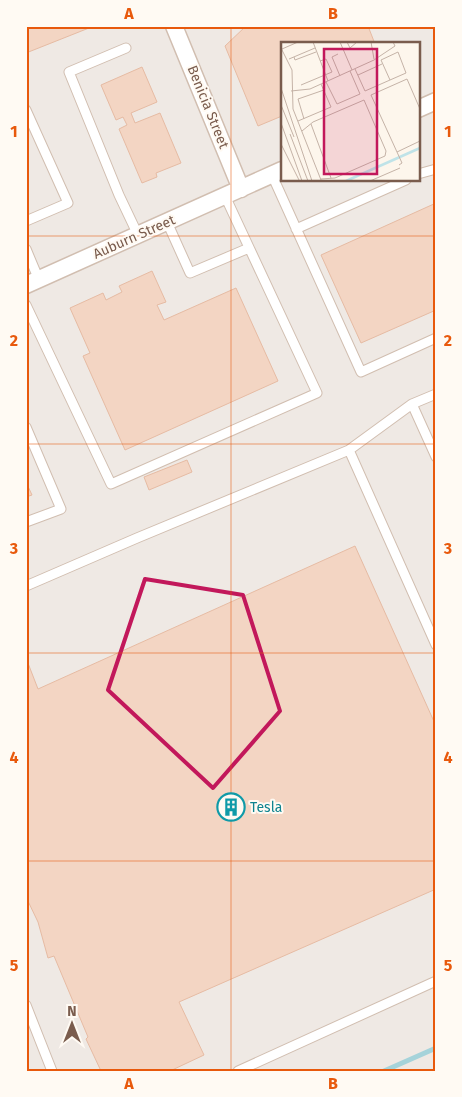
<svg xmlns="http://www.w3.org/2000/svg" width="462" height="1097" viewBox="0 0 462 1097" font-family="'Fira Sans',sans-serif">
  <rect width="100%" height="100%" fill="#fdf6ec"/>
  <path fill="#efe9e4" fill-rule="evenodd" d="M26,26H436V1071H26ZM282,44H418V180H282Z"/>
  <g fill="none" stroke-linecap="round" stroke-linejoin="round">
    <path stroke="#a5d3da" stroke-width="5" d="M384,1071L436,1048"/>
  </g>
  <path fill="#f3d5c3" stroke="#e6bba3" d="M26,26H94L26,53Z
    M246,26H368L375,44H282V116L258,126L225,46Z
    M142,67L157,102L131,113L135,123L160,113L181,163L156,173L157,177L142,183L119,129L127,125L123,117L116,120L101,85Z
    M436,203V310L361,343L321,255Z
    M152,271L166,302L157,305L164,320L236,288L278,381L125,450L83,356L90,353L70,308L103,293L106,300L122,292L119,286Z
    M187,460L192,472L149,490L144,477Z
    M26,482L32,495L26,497Z
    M355,546L436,726V889L179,1002L204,1055L170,1071H101L86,1039L88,1037L54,956L48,958L38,922L26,897V658L38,689Z"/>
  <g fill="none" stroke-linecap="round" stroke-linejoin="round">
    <g stroke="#d1beb0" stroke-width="11">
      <path id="lane" d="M126,48L69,72L119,195L138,235
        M26,110L68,203L26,221
        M418,174L436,169
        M272,175L361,372L436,338
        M167,222L190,273L249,248
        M296,229L406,180
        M26,249L39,280
        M26,305L111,484L317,393L225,196
        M436,394L412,404L436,457
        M26,427L61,509L26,522
        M349,450L412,404
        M26,586L137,538L349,450L436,645
        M26,1005L52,1071
        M238,1071L436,981"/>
    </g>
    <g stroke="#d1beb0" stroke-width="19">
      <path id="street" d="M174,26L241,189
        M418,109L436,101
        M26,285L282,170"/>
    </g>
    <use href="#lane" stroke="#fff" stroke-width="9"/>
    <use href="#street" stroke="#fff" stroke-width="16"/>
  </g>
  <path fill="none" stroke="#c2185b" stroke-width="4" stroke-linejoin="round" d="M145,579L243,595L280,711L213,788L108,690Z"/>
  <path fill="none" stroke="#e8590c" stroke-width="1" stroke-opacity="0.55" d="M231,26V1071M26,236H436M26,444H436M26,653H436M26,861H436"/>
  <defs>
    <g id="building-ring" transform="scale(1.4375)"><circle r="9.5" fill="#fffaf3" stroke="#0f9aa8" stroke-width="1.5"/><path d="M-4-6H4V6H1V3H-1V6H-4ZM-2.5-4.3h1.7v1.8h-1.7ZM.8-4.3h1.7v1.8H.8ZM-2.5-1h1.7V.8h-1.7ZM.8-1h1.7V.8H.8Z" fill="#0f9aa8"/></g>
  </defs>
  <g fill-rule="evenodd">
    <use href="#building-ring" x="231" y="807"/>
  </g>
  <g text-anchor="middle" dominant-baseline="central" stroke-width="4" stroke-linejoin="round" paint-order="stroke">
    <g font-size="14" fill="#7a5c4d" stroke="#fffaf3">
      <text transform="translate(208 107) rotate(68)">Benicia Street</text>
      <text transform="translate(134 237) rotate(-24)">Auburn Street</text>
    </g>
    <g font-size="14" fill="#0d838f" stroke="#fffaf3" text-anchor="start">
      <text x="250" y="807">Tesla</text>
    </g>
  </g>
  <g transform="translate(281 42)">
    <rect width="139" height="139" fill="#fdf6ec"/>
    <path fill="none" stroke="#bfe3e8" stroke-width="2.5" d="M65,139L139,106"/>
    <path fill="none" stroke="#c5b3a7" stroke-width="1" d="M32,0L47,39M59,0L71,28M66,0L69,6L76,0M90,0L93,17M0,6L11,28L12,67L40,138M1,7L17,0M57,12L51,15L59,34M13,15L14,18L35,10M8,17L34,6M74,27L84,49L109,38L125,31L117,10L100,18L109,38M77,33L101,22M45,40L56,62L79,52L69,29M20,43L51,30L45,17L39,19M0,46L31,139M10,49L29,47L93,18L114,4L112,0M0,63L13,95M23,77L17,57L43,48M17,79L50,65L40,42M0,81L21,139M30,82L50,136M21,89L32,80L83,58L105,109L104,114L54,136L40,137M9,92L27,139M0,102L18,138M116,110L139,99M118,123L121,121L90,53L126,37L139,67M89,139L119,126"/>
    <path fill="#c2185b" fill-opacity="0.15" stroke="#c2185b" stroke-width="2.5" d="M43,7H96V132H43Z"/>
    <rect width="139" height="139" fill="none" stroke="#7a5c4d" stroke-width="2.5"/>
  </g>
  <rect width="462" height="1097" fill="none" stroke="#fffaf3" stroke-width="55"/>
  <g transform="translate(72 1024)" stroke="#fffaf3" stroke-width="4" paint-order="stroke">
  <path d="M0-4L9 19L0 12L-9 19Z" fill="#7a5c4d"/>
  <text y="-8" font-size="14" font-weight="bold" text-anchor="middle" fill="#7a5c4d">N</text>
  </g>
  <rect x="28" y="28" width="406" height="1042" fill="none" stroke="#e8590c" stroke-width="2"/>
  <g font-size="16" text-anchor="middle" font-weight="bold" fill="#e8590c">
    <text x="129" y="19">A</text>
    <text x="333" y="19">B</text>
    <text x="14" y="137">1</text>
    <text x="448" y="137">1</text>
    <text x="14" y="346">2</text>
    <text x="448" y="346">2</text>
    <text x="14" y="554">3</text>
    <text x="448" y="554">3</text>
    <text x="14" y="763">4</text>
    <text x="448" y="763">4</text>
    <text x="14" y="971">5</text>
    <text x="448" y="971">5</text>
    <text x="129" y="1089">A</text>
    <text x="333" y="1089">B</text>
  </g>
</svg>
